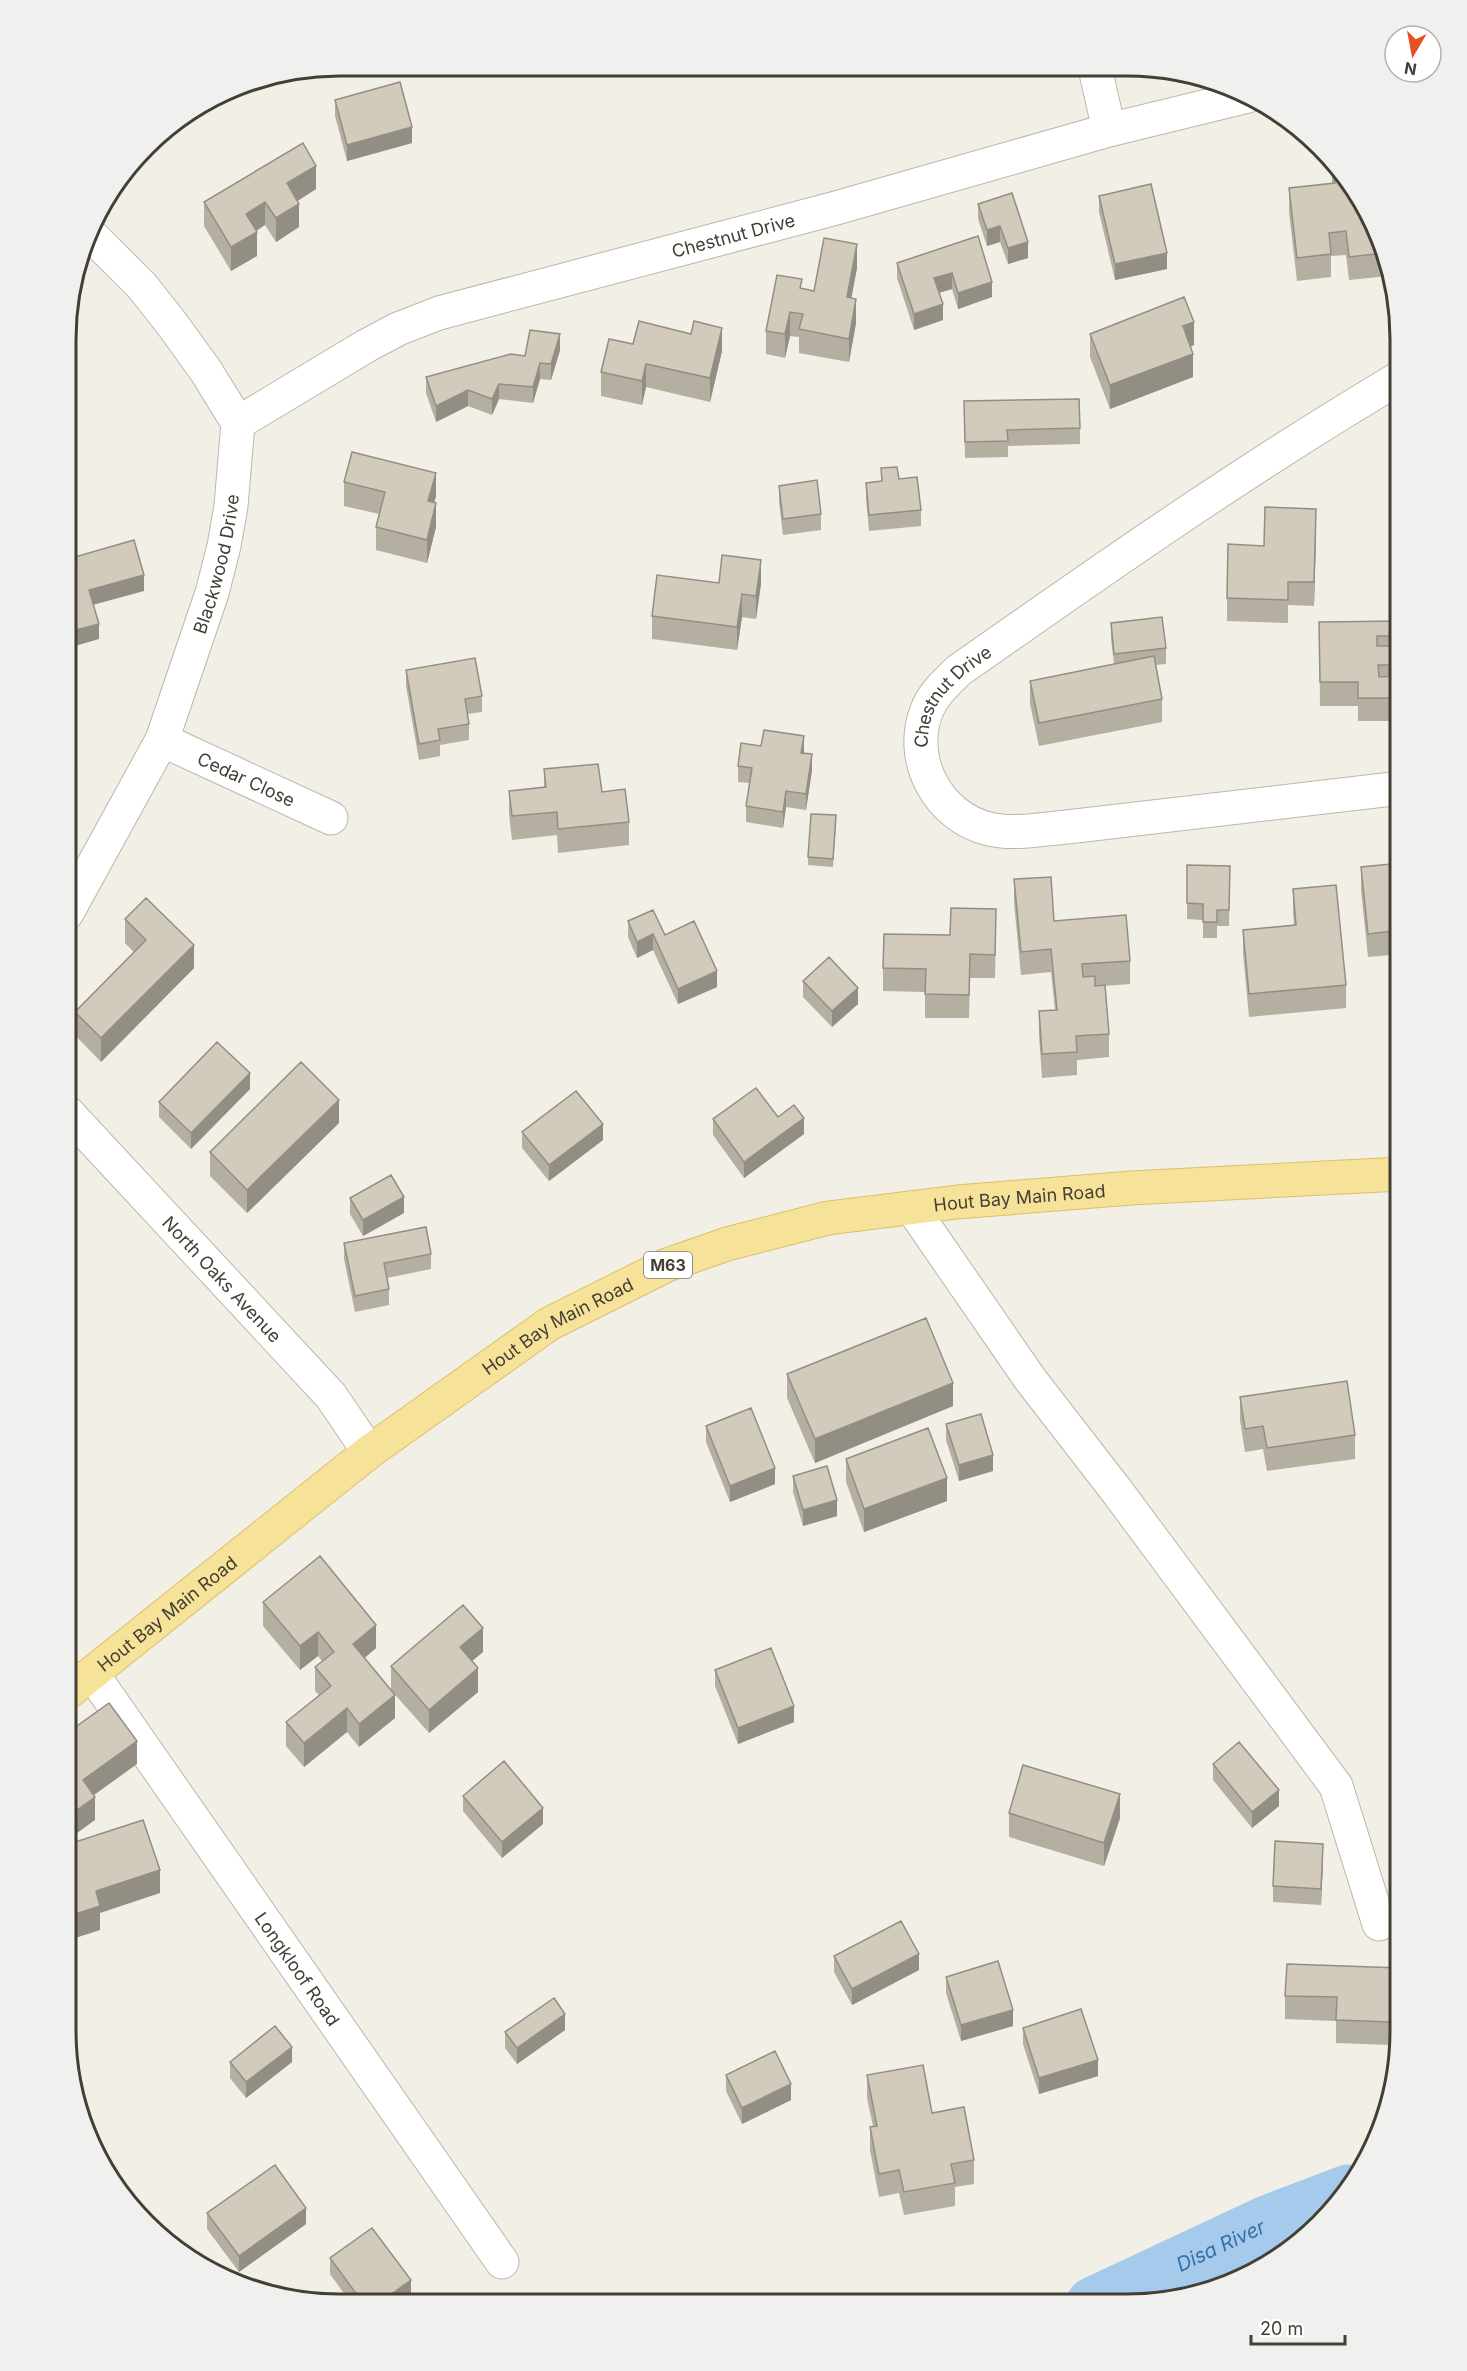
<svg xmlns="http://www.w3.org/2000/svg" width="1467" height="2371" viewBox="0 0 1467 2371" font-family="Inter,sans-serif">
  <rect width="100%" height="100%" fill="#f1efe6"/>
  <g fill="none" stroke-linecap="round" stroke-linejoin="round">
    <path stroke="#a6caeb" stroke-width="57" id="s1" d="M1094,2305L1267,2224L1348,2193"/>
    <g stroke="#bcb7a9" stroke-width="35">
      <g id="minor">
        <path d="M1095,68L1109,130"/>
        <path id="s2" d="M238,423L366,346L398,329L439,313L836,208L1109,130L1248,96"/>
        <path id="s3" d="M162,740L331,818"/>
        <path id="s4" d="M1401,788L1067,827C1042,829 1013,835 989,829C938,817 907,759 927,710C933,694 946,683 958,671C1103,569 1249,467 1401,377"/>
        <path id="s5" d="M67,913L162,740L212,593L224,546L231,506L238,423L206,371L172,324L142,286L90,234"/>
        <path id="s6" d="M67,1112L331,1396L369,1452"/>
        <path d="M912,1208L1030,1379L1116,1490L1336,1786L1379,1924"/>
        <path id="s7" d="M93,1675L502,2262"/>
      </g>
    </g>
    <g stroke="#dbc06a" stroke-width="35">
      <g id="primary">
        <path id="s8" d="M66,1694L369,1452L549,1324L667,1265L727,1244L828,1218L957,1202L1131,1188L1401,1174"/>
      </g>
    </g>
    <use href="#minor" stroke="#fff" stroke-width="33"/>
    <use href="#primary" stroke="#f7e299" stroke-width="33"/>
  </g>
  <path fill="#b5afa2" d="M335,100L412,143L347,161L335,116Z
    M1332,160L1345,173L1380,235L1388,276L1349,280L1346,255L1331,256V277L1297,281L1289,212V188L1332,184Z
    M316,189L298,201L299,227L276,242L265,225L256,231L257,256L231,271L204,226V202Z
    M1012,193L1028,258L1008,264L1000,242L987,246L978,219V204Z
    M1099,196L1167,269L1115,280L1099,212Z
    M978,236L992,297L958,309L952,289L939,293L943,320L914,330L897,278V263Z
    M857,268L851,298L856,323L849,362L799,353V337L790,336L785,358L766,354V331L802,289L814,291Z
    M1090,334L1194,345L1190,347L1193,377L1110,409L1090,357Z
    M633,344L722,351L710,402L646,387L642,405L601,396V372Z
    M560,350L551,380L540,379L533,403L499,399L492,415L468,406L436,422L426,393V377L525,356Z
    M964,401L1080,428V444L1008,446V457L965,458Z
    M881,468L899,479L921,510V526L869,531L866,499V483L881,481Z
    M344,482L436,496L434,503L436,527L427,563L376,550V527L379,514L344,506Z
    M779,486L821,514V530L783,535L779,502Z
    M1316,532L1314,606L1288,605V623L1227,621V598L1264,546Z
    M719,583L761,584L756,619L742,617L737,650L652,639V616Z
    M1401,621V660H1397V688H1395V721H1358V706H1320L1319,622Z
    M1111,623L1166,648V664L1156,665L1162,699V722L1039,746L1030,704V681L1114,664L1111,639Z
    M406,670L482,696V712L467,714L469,724V740L440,745V756L419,760L406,686Z
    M803,753L812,770L806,810L786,807L783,828L746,822V806L750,783L738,782V766Z
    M544,769L602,792L629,822V845L558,853L557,835L512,840L509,814V791L544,787Z
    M836,824L833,867L808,865V857Z
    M1401,863V954L1368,957L1361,890V867Z
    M1187,865L1230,866L1229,926H1217V938H1203V920L1187,919Z
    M1014,879L1054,921L1130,961V984L1105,986L1109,1034V1057L1077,1060V1075L1042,1078L1039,1035V1011L1055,1010L1051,972L1021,975L1014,903Z
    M1293,889L1346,985V1008L1249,1017L1243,953V930L1294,925L1293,912Z
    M125,919L194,968L101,1062L75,1035V1012L134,952L125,943Z
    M628,921L665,935L717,987L678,1004L653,950L637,958L628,937Z
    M996,932L995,978H970L969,1018H925V992L883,991V968L950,935Z
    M803,981L858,1004L832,1027L803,997Z
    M250,1089L191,1149L159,1117V1102Z
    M713,1119L804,1134L744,1178L713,1135Z
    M339,1123L247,1213L210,1176V1152Z
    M522,1132L603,1140L549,1181L522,1148Z
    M350,1198L404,1213L363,1236L350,1214Z
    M344,1243L431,1254V1269L387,1278L389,1289V1305L355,1312L344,1259Z
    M787,1374L953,1406L815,1463L787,1398Z
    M1240,1397L1355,1435V1459L1267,1471L1263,1449L1245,1452L1240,1420Z
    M946,1424L993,1471L959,1481L946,1440Z
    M706,1426L775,1484L730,1502L706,1442Z
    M846,1459L947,1501L864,1532L846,1482Z
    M793,1476L837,1516L803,1526L793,1492Z
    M263,1602L376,1648L365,1658L395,1718L359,1747L347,1732L304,1767L286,1746V1722L319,1695L315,1691V1667L322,1661L318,1656L300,1670L263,1626Z
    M483,1652L472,1661L478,1692L429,1733L391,1690V1666Z
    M715,1670L794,1722L738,1744L715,1686Z
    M1213,1764L1279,1806L1252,1828L1213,1780Z
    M463,1796L543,1824L502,1858L463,1811Z
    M1009,1813L1120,1818L1104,1866L1009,1837Z
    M1323,1860L1321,1905L1273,1902V1886Z
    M834,1956L919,1970L852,2005L834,1972Z
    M1400,1968V2022L1391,2021V2045L1336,2043V2021L1285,2019V1996Z
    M946,1977L1013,2026L961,2041L946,1993Z
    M1023,2028L1098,2076L1039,2094L1023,2044Z
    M565,2030L517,2064L505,2048V2032Z
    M230,2062H292L246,2098L230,2078Z
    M726,2075L791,2100L742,2124L726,2091Z
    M867,2075L932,2113L974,2160V2184L955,2187V2206L904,2215L899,2193L879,2197L870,2150V2127L873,2126L867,2098Z
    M207,2213L306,2224L239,2272L207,2229Z
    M330,2258L411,2296L401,2303H351L330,2274Z"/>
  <path fill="#938e84" d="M412,127V143L347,161V145Z
    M316,166V189L287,207V183Z
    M265,202V225L246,237V214Z
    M299,204V227L276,242V218Z
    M1000,226V242L987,246V230Z
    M257,232V256L231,271V247Z
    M1028,242V258L1008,264V248Z
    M857,244V268L847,321V297Z
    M1167,253V269L1115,280V264Z
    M952,273V289L934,294V278Z
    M992,282V297L958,309V293Z
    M856,299V323L849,362V339Z
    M943,304V320L914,330V314Z
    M790,312V336L785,358V334Z
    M1194,322V345L1183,350V326Z
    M722,328V351L710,402V378Z
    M560,334V350L551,380V364Z
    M1193,354V377L1110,409V385Z
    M540,363V379L533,403V387Z
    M646,364V387L642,405V381Z
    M499,384V399L492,415V399Z
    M468,390V406L436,422V406Z
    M436,473V496L428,525V501Z
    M436,503V527L427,563V540Z
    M1316,509V532L1314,606V582Z
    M761,560V584L756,619V596Z
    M144,575V591L89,606V590Z
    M742,594V617L737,650V627Z
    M99,624V639L68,648V632Z
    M804,736V752L801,769V753Z
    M812,754V770L806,810V794Z
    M786,791V807L783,828V812Z
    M653,934V950L637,958V942Z
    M194,945V968L101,1062V1038Z
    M717,971V987L678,1004V989Z
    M858,988V1004L832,1027V1011Z
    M250,1073V1089L191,1149V1133Z
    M339,1100V1123L247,1213V1190Z
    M804,1118V1134L744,1178V1162Z
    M603,1124V1140L549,1181V1165Z
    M404,1197V1213L363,1236V1220Z
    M75,1244V1260L67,1268V1252Z
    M953,1383V1406L815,1463V1439Z
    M993,1455V1471L959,1481V1465Z
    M775,1468V1484L730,1502V1486Z
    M947,1478V1501L864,1532V1509Z
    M837,1500V1516L803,1526V1510Z
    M376,1625V1648L353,1667V1644Z
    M483,1628V1652L460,1671V1647Z
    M318,1632V1656L300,1670V1646Z
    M478,1668V1692L429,1733V1710Z
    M395,1695V1718L359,1747V1724Z
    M794,1706V1722L738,1744V1728Z
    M347,1708V1732L304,1767V1743Z
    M137,1741V1764L83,1803V1780Z
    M1279,1790V1806L1252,1828V1812Z
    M1120,1794V1818L1104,1866V1843Z
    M95,1797V1820L66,1841V1818Z
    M543,1808V1824L502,1858V1842Z
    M1323,1844V1860L1321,1905V1889Z
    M160,1870V1893L100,1913V1930L66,1941V1917L96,1891Z
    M919,1954V1970L852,2005V1989Z
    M1013,2010V2026L961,2041V2025Z
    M565,2014V2030L517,2064V2048Z
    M292,2047V2062L246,2098V2082Z
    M1098,2060V2076L1039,2094V2078Z
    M791,2084V2100L742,2124V2108Z
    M306,2208V2224L239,2272V2256Z
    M411,2280V2296L401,2303H379Z"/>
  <path fill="#d2cbbc" stroke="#938e84" stroke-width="1.5" d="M400,82L412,127L347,145L335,100Z
    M303,143L316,166L287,183L299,204L276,218L265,202L246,214L257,232L231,247L204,202Z
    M1332,161L1345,173L1380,235L1384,253L1349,257L1346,231L1329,233L1331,254L1297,258L1289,188L1335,183Z
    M1151,184L1167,253L1115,264L1099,196Z
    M1012,193L1028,242L1008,248L1000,226L987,230L978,204Z
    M978,236L992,282L958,293L952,273L934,278L943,304L914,314L897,263Z
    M824,238L857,244L847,297L856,299L849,339L799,329L803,314L790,312L785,334L766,331L777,275L802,279L800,288L814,291Z
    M1184,297L1194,322L1183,326L1193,354L1110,385L1090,334Z
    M639,321L691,334L694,321L722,328L710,378L646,364L642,381L601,372L609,339L633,344Z
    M530,330L560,334L551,364L540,363L533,387L499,384L492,399L468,390L436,406L426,377L511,354L525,356Z
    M1079,399L1080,428L1007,430L1008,441L965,442L964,401Z
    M352,452L436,473L428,501L436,503L427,540L376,527L385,492L344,482Z
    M897,467L899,479L917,477L921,510L869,515L866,483L882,481L881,468Z
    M817,480L821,514L783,519L779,486Z
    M1265,507L1316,509L1314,582H1288V600L1227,598L1228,544L1264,546Z
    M134,540L144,575L89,590L99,624L68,632V559Z
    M722,555L761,560L756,596L742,594L737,627L652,616L657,575L719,583Z
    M1162,617L1166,648L1114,654L1111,623Z
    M1401,621V636H1377V646H1397V665H1378L1379,677L1395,676V698H1358V682H1320L1319,622Z
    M1154,656L1162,699L1039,723L1030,681Z
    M475,658L482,696L465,699L469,724L438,729L440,740L419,744L406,670Z
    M764,730L804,736L801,753L812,754L806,794L786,791L783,812L746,806L752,768L738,766L741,743L761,746Z
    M598,764L602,792L625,789L629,822L558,829L557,812L512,816L509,791L546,787L544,769Z
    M811,814L836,815L833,859L808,857Z
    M1401,863V930L1368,934L1361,867Z
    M1187,865L1230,866L1229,910H1217V922H1203V904L1187,903Z
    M1051,877L1054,921L1126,915L1130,961L1082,964L1083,977L1095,976V986L1105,985L1109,1034L1076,1036L1077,1052L1042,1054L1039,1011L1057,1010L1051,949L1021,952L1014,879Z
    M1336,885L1346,985L1249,994L1243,930L1296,925L1293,889Z
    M146,898L194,945L101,1038L75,1012L146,940L125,919Z
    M951,908L996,909L995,955L970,954L969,995L925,994L926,969L883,968L884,934L950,935Z
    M653,910L665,935L694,921L717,971L678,989L653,934L637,942L628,921Z
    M829,957L858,988L832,1011L803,981Z
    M217,1042L250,1073L191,1133L159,1102Z
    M301,1062L339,1100L247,1190L210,1152Z
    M756,1088L778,1117L794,1105L804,1118L744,1162L713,1119Z
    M576,1091L603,1124L549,1165L522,1132Z
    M391,1175L404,1197L363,1220L350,1198Z
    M426,1227L431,1254L384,1263L389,1289L355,1296L344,1243Z
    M67,1237L75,1244L67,1252Z
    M926,1318L953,1383L815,1439L787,1374Z
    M1347,1381L1355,1435L1267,1448L1263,1426L1245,1429L1240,1397Z
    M751,1408L775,1468L730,1486L706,1426Z
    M981,1414L993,1455L959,1465L946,1424Z
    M928,1428L947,1478L864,1509L846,1459Z
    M827,1466L837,1500L803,1510L793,1476Z
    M320,1556L376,1625L353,1644L395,1695L359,1724L347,1708L304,1743L286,1722L331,1686L315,1667L334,1652L318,1632L300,1646L263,1602Z
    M463,1605L483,1628L460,1647L478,1668L429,1710L391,1666Z
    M771,1648L794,1706L738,1728L715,1670Z
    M109,1703L137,1741L83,1780L95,1797L66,1818V1734Z
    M1239,1742L1279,1790L1252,1812L1213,1764Z
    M504,1761L543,1808L502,1842L463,1796Z
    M1023,1765L1120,1794L1104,1843L1009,1813Z
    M143,1820L160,1870L96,1891L100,1906L66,1917V1845Z
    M1275,1841L1323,1844L1321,1889L1273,1886Z
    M901,1921L919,1954L852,1989L834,1956Z
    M998,1961L1013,2010L961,2025L946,1977Z
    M1287,1964L1400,1968V1998H1391V2022L1336,2020L1337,1997L1285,1996Z
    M554,1998L565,2014L517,2048L505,2032Z
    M1081,2009L1098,2060L1039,2078L1023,2028Z
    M275,2026L292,2047L246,2082L230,2062Z
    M775,2051L791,2084L742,2108L726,2075Z
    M923,2065L932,2113L964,2107L974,2160L951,2164L955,2183L904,2192L899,2170L879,2174L870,2127L877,2126L867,2075Z
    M275,2165L306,2208L239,2256L207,2213Z
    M372,2228L411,2280L379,2303H363L330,2258Z"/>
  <g text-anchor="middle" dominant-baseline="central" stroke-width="4.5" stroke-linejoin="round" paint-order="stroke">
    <rect fill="#fff" stroke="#7c7972" stroke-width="1.5" x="644" y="1252" width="48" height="26" rx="4.5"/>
    <g font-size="16" font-weight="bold" fill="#443f35">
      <text x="668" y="1265">M63</text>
    </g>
    <g font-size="18" fill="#443f35" stroke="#fff">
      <text stroke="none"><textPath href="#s2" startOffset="534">Chestnut Drive</textPath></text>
      <text stroke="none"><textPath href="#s5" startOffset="382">Blackwood Drive</textPath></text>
      <text stroke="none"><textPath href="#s4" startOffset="591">Chestnut Drive</textPath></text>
      <text stroke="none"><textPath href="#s3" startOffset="93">Cedar Close</textPath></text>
      <text stroke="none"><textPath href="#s8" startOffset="1101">Hout Bay Main Road</textPath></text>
      <text stroke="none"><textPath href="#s6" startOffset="228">North Oaks Avenue</textPath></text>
      <text stroke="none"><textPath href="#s8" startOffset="615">Hout Bay Main Road</textPath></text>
      <text stroke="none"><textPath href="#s8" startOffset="129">Hout Bay Main Road</textPath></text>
      <text stroke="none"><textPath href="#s7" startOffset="358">Longkloof Road</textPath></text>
    </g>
    <g font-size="20" font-style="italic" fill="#3770a7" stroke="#fff">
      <text stroke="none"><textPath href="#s1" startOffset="140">Disa River</textPath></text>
    </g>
  </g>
  <path d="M0 0H1467V2371H0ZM339 76H1127A263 263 0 0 1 1390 339V2031A263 263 0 0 1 1127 2294H339A263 263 0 0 1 76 2031V339A263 263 0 0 1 339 76Z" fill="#f0f0ef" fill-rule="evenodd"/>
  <path fill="none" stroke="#443f35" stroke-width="3" d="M339 76H1127A263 263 0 0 1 1390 339V2031A263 263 0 0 1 1127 2294H339A263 263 0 0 1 76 2031V339A263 263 0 0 1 339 76Z"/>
  <g transform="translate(1413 54) rotate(190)"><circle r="28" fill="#ffffff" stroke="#b4b2ae" stroke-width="1.5"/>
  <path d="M0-4.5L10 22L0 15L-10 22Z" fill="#ea4f24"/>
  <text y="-9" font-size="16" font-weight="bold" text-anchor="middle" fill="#443f35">N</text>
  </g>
  <path d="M1251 2335v9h94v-9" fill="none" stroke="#443f35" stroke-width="3"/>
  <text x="1260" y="2335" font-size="18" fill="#443f35" stroke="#ffffff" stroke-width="4.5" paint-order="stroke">20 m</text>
</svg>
